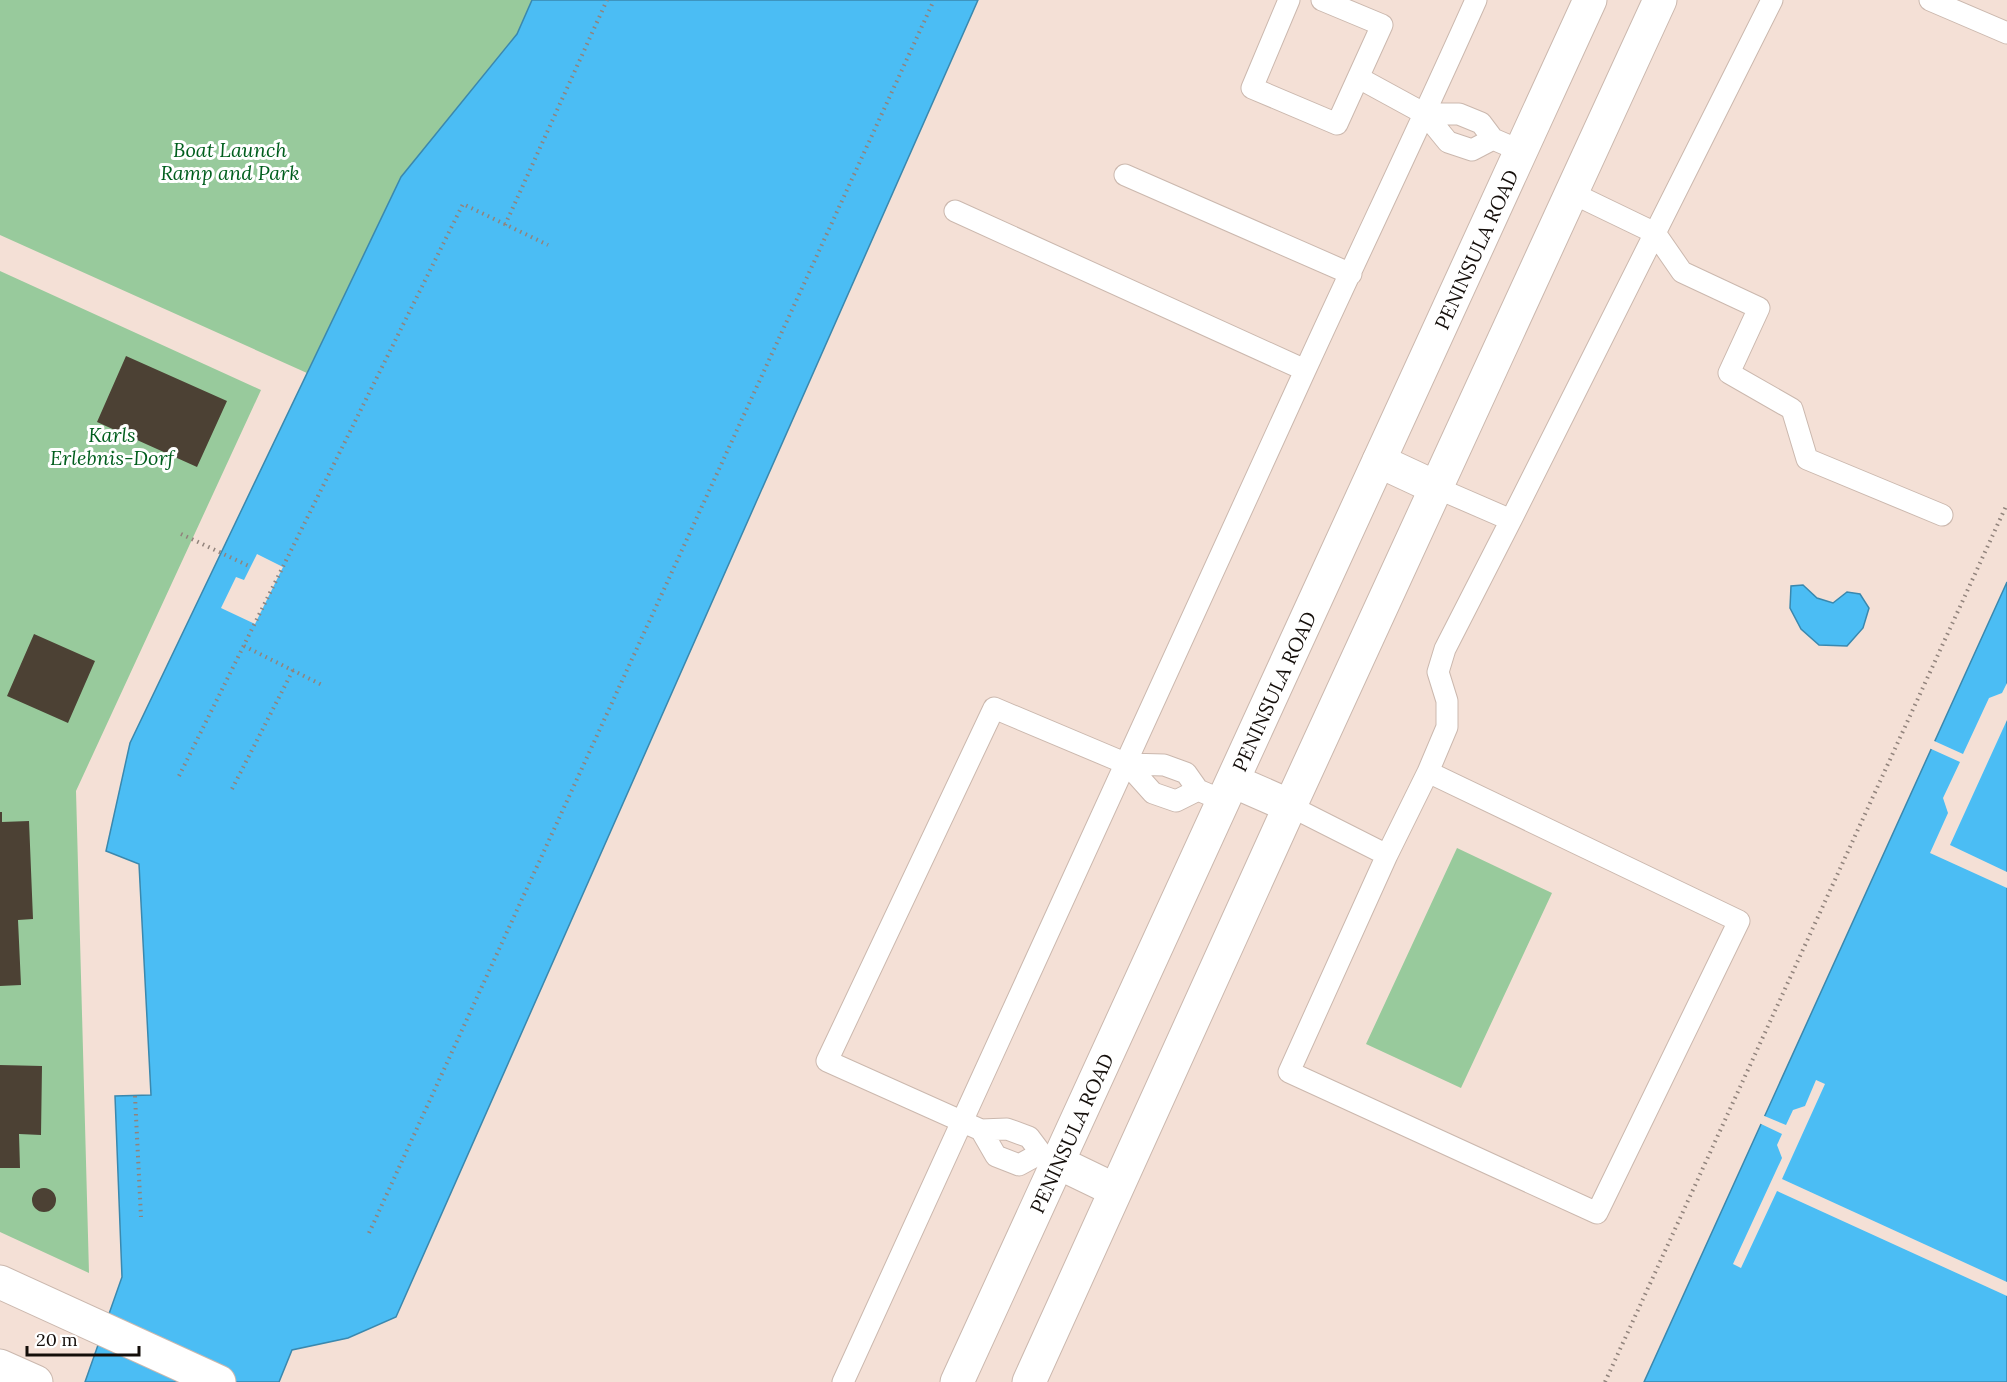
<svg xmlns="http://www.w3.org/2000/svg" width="2007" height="1382" viewBox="0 0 2007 1382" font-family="Lora,serif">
  <rect width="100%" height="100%" fill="#f4e0d6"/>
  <path fill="#98ca9c" d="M0,0H532L517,34L401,177L307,373L0,235Z
    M0,271L261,390L76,791L89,1273L0,1232Z
    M1457,848L1552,893L1461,1088L1366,1044Z"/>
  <path fill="#4bbdf4" stroke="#3a88ae" stroke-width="1.5" d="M532,0H978L396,1317L348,1338L292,1350L279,1382H85L122,1277L115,1096L151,1095L139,864L106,851L130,743L401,177L517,34Z
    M2007,582V1382H1644Z
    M1803,585L1817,598L1833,603L1847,592L1860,594L1869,608L1863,628L1847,646L1819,645L1801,629L1790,608L1791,586Z"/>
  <path fill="#f4e0d6" d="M257,554L283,567L255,624L221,608L236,577L244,580Z
    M2007,683V720L1950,845L2007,872V888L1930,853L1948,813L1943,798L1960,762L1929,748L1932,740L1963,754L1989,698L2002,693Z
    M1816,1080L1825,1084L1782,1179L2007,1282V1296L1777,1191L1741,1268L1733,1264L1782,1158L1777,1145L1782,1134L1759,1123L1762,1115L1786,1125L1793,1110L1805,1106Z"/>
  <path fill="#4c4134" d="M126,356L227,401L197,467L97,422Z
    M34,634L95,661L68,723L7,696Z
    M0,812H2V822L29,821L33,919L18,920L21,985L0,986Z
    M0,1065L42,1066L41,1135L19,1134L20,1168H0Z
    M32 1200a12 12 0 1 1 24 0a12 12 0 1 1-24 0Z"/>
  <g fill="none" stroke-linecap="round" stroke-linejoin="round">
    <g stroke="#cbb8ae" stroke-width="23">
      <path id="service" d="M1289,0L1252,88L1337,124L1382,25L1322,0
        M1772,0L1655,233L1682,272L1759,308L1729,373L1792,409L1807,459L1942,515
        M1930,0L2007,33
        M1359,78L1425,114
        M1493,139L1472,150L1448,142L1425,114H1459L1481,123L1493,139L1521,151
        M1125,175L1351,274
        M955,211L1305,370
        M1437,488L1511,520L1655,233L1572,193
        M1428,772L1447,727V701L1438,672L1445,649L1511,520
        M1198,790L1176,801L1153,793L1127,764L1164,765L1186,773L1198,790L1224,801
        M1290,806L1387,855L1289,1072L1597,1213L1739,921L1428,772L1387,855
        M981,1130L827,1061L994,708L1127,764
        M1041,1153L1019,1165L996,1156L981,1130L1007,1129L1029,1137L1041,1153L1057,1162
        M843,1382C997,1047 1150,711 1303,375C1360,250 1420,126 1476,0"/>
    </g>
    <g stroke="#cbb8ae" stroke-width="35">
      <g id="minor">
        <path d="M1379,461L1437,488"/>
        <path d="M1233,781L1290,806"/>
        <path d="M1057,1162L1115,1190"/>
        <path id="s1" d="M957,1382L1590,0"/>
        <path d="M1029,1382L1290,806L1660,0"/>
      </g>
    </g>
    <g stroke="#cbb8ae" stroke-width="35">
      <path id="secondary" d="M0,1282L219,1382
        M0,1366L36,1382"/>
    </g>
    <path stroke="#91837c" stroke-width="4" stroke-dasharray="1.5 4.5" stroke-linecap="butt" d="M505,225L607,0
      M181,534L251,567
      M244,646L324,686
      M179,776L463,204L548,245
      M232,789L293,670
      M135,1096L141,1217
      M369,1233L934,0
      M1605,1382L2007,504"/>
    <use href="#service" stroke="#fff" stroke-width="21"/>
    <use href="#minor" stroke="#fff" stroke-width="33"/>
    <use href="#secondary" stroke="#fff" stroke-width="33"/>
  </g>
  <g text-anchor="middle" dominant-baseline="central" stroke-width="6" stroke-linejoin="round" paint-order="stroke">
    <g font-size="20" font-style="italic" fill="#005e1d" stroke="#fff">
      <text x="230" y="149">Boat Launch<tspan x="230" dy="23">Ramp and Park</tspan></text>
      <text x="112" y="434">Karls<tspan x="112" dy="23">Erlebnis-Dorf</tspan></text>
    </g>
    <g font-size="20" fill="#140e0a" stroke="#fff">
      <text stroke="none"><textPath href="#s1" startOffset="1246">PENINSULA ROAD</textPath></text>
      <text stroke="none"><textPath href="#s1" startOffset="760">PENINSULA ROAD</textPath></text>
      <text stroke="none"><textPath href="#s1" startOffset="274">PENINSULA ROAD</textPath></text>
    </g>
  </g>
  <path d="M27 1346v9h112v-9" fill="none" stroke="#140e0a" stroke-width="3"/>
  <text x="36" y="1346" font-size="18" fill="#140e0a" stroke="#ffffff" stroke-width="4.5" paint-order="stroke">20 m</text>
</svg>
